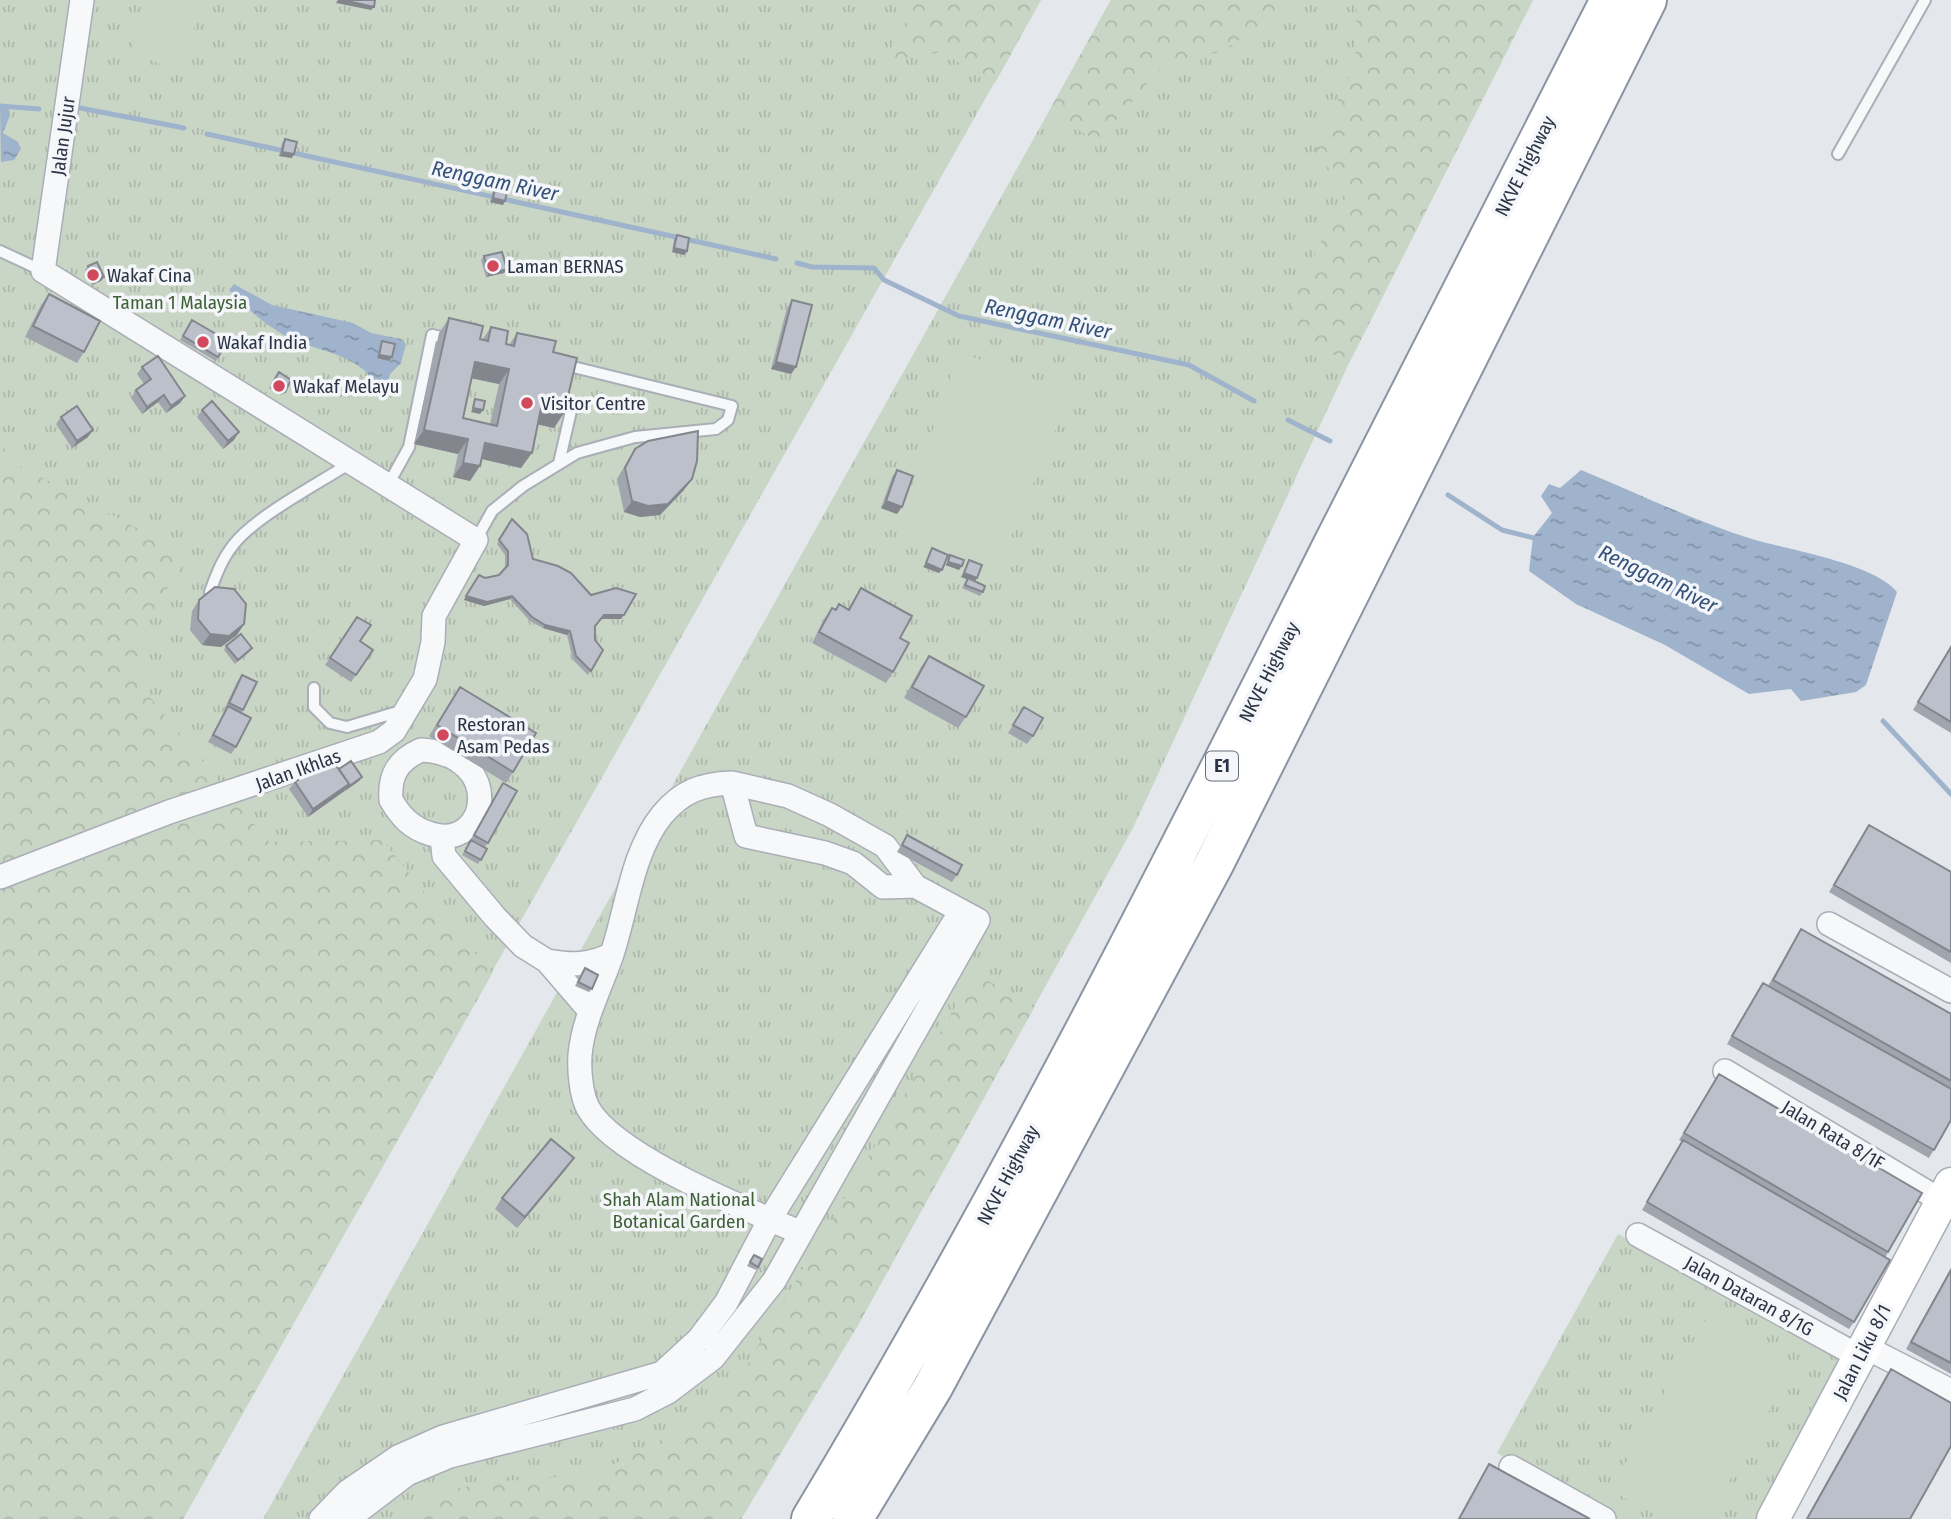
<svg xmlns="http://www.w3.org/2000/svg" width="1951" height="1519" viewBox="0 0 1951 1519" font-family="'Fira Sans Condensed',sans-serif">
  <defs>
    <pattern id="grass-tufts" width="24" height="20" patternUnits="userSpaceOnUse" patternTransform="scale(1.75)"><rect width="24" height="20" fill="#c9d6c5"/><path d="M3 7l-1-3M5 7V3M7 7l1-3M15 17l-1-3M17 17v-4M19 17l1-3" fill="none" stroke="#adb8ab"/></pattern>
    <pattern id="forest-crowns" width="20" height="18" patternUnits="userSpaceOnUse" patternTransform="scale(1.75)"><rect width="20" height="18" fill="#c9d6c5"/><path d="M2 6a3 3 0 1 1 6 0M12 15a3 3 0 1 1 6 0" fill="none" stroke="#adb8ab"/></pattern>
    <pattern id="water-ripples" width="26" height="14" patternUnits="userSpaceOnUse" patternTransform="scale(1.75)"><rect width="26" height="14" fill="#9fb4cc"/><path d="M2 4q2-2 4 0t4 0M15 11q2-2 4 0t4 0" fill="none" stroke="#8293a7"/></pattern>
  </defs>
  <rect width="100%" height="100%" fill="#e4e7ec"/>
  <path fill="url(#grass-tufts)" d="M0,0H1041L183,1519H0Z
    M1111,0H1533L1349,363L1133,828L858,1325L741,1519H263Z
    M1618,1234L1838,1356L1844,1366L1769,1519H1616L1497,1453Z"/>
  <path fill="url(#forest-crowns)" d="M918,0H1041L995,83L941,52L883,64Z
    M1111,0H1303L1222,51L1161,68L1098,141L1048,113Z
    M1357,0H1533L1349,363L1280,326L1347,188L1314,153L1355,62Z
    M0,440L11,461L189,556L144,624L140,685L269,842L382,840L492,974L183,1519H0Z
    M975,973L1034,1008L858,1325L741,1519H399L445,1490L505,1481L593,1475L685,1428L737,1382Z"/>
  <path fill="#c9d6c5" d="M148,0H179L201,7L180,70L130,54Z
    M959,352L1071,393L996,572L897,536Z
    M1708,1315L1795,1364L1708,1519H1663L1610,1490Z"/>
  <path fill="url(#water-ripples)" d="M0,105L8,108L10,115L3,133L18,142L21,149L14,160L1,162Z
    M234,284L272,305L353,323L371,333L401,339L406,344L401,363L390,374L385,396L380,398C371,390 374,378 364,370C339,350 308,349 284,335C263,324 245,306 229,290Z
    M1581,470C1637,493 1694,521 1752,539C1788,550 1874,563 1897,592L1866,685L1856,692L1801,701L1791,689L1749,694L1665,645L1576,604L1529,571L1533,537L1552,513L1541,496L1549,484L1560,488Z"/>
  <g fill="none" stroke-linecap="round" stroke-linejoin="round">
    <path stroke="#9fb4cc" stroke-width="5" d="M0,106L39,109
      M80,108L184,128
      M207,134L776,259
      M797,263L812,267L874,268L884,280L959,316L1189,365L1254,401
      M1288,420L1330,441
      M1448,495L1502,530L1538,539
      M1883,721L1951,794"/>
    <g stroke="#a9aeb7" stroke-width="14">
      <path id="lane" d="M1838,154L1925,0
        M0,251L43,271
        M559,463L571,411
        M388,485L409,447L432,335L450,339
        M476,540L492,511L523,486L577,453L635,437L716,429L728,420L732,406L561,364
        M210,592C216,575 222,559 234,544C256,516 318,484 350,463
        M314,688V707L330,723L347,727L404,710"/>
    </g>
    <g stroke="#a9aeb7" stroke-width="26">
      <path id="street" d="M421,750C506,754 489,852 431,834C411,828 401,817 391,800C389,775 398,760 421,750Z
        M732,783L788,796L830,815L885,846L915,886
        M442,837L444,856L495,917L523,946L547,961L590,1011
        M0,877L169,812L379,742L394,731L425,679L433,642L434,616L476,540L43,271L82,0
        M1829,924L1951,991
        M547,961C573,965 589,966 612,954
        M1725,1071L1940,1200
        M1638,1235L1860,1357
        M1865,1347L1951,1391
        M1511,1467L1604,1519
        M321,1519L347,1492L398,1457L443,1437L662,1373L699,1339L726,1303L770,1219L961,911
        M348,1519L407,1474L450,1456L635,1409L668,1392L713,1358L774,1281L978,920L915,886L883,887L853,863L825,853L746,836L732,783C702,784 682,791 662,815C632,852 627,909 612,954C601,987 583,1020 580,1055C579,1070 581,1095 588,1108C614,1156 749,1210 801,1233"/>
    </g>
    <g stroke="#a9aeb7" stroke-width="35">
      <path id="secondary" d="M1773,1519L1951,1184"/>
    </g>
    <g stroke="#8b94a3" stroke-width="42">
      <path id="highway" d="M811,1519C1001,1203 1167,875 1332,546C1424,364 1517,182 1610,0
        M853,1519L933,1387L1215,862L1647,0"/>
    </g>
    <use href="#lane" stroke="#f7f8fa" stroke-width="10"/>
    <use href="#street" stroke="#f7f8fa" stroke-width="23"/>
    <use href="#secondary" stroke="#fff" stroke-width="32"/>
    <use href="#highway" stroke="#fff" stroke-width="38"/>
  </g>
  <path fill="#a1a5ae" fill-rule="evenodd" d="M285,139L292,158L279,156L282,143Z
    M496,185L503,205L490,202L493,189Z
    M677,235L687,251L684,255L672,252L674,239Z
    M484,256L507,269L504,273L486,277L481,260Z
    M88,266L101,281L92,285L85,270Z
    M49,294L84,352L77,363L25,337L41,305Z
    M792,300L796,367L791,374L771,369L787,308Z
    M449,318L480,339L482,340L491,327L506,344L509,345L517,333L553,352L554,428L538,424L521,468L481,459L470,481L453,477L458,454L414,444L439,333ZM472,378L499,384L490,424L463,418Z
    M192,320L228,341L216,361L180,340Z
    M382,341L389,361L377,358L380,345Z
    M142,367L185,396L180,403L166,413L158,402L142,414L131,398L136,390L144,384L137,374Z
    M279,372L285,392L282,395L269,388Z
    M202,410L234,440L223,449L197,417Z
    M61,417L88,437L72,448L56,424Z
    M635,449L684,490L660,515L640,517L624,512L617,479L628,460Z
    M897,470V514L881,508L892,477Z
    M512,519L533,559L591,595L621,619H601L595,626V640L603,650L588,675L573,660L567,635L543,628L530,621L510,599L484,606L464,600L479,575L485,578L499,575L505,568V555L497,544Z
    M969,560L977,578L975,581L983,592L980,596L962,588L967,579L961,577Z
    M861,588L900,638L893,672L886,683L812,643L824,619L832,608L835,610L839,604L848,609Z
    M199,600L244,624L237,635L221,647L202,645L190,630L192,611Z
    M357,617L360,641L373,650L351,682L325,665Z
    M226,646L250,651L235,664L224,650Z
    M1951,646V733L1913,710Z
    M929,656L966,717L958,728L904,698L921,667Z
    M242,675L243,710L241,713L236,747L231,754L208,742L225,711L224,710L237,682Z
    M460,687L513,772L506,783L429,736Z
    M1024,707L1033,736L1027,744L1008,733Z
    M339,769L359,781L308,817L289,789L295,782Z
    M500,787L488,843L485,847L471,839Z
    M1869,825L1951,872V963L1829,892Z
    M907,835L957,875L952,882L897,852Z
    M471,840L487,849L478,864L462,855Z
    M1801,929L1951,1014V1120L1929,1158L1727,1044L1758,990L1763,983L1768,986Z
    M585,968L592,989L589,992L575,986Z
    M1719,1074L1888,1252L1854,1322L1849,1329L1642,1210L1682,1142L1679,1140Z
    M566,1169L517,1228L495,1209L502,1198Z
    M754,1255L758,1267L756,1270L747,1266Z
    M1951,1268V1374L1906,1349Z
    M1891,1369L1910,1519H1806L1886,1376Z
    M1489,1464L1590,1519H1458Z"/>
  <path fill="#83868d" d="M338,0H343L374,7L371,10L336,3Z
    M282,152L294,154L292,158L279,156Z
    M493,198L505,201L503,205L490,202Z
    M674,248L687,251L684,255L672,252Z
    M507,269L504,273L486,277L489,274Z
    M104,277L101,281L92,285L94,281Z
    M379,355L392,357L389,361L377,358Z
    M475,362L509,369L499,384L465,377Z
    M776,362L796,367L791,374L771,369Z
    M164,395L158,402L142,414L147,407Z
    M185,396L180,403L166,413L171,406Z
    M473,408L483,410L480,414L471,412Z
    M541,408L564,413L554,428L531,423Z
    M93,430L88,437L72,448L77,441Z
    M424,430L468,439L458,454L414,444Z
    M239,432L234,440L223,449L228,441Z
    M485,443L532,453L521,468L474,457Z
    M463,463L480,466L470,481L453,477Z
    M692,479L684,490L660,515L640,517L624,512L632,501Z
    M886,501L902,507L897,514L881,508Z
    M948,562L962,566L959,570L945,565Z
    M926,563L942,570L939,573L923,567Z
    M964,573L977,578L974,582L961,577Z
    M466,596H512L510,599L484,606L464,600Z
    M604,615H624L621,619H601Z
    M244,624L237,635L221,647L202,645L210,634Z
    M545,625L570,631L567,635L543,628Z
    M362,777L359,781L345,791L348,787Z
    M349,784L344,791L308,817L313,809Z
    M574,1158L566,1169L517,1228L525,1217Z"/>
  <path fill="#bbc0ca" stroke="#83868d" stroke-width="2" fill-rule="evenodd" d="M343,0H375L374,7Z
    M285,139L297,142L294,154L282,152Z
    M496,185L508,188L505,201L493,198Z
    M677,235L689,238L687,251L674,248Z
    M502,252L507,269L489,274L484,256Z
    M97,262L104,277L94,281L88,266Z
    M49,294L100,321L84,352L33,326Z
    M792,300L812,305L796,367L776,362Z
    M449,318L483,326L480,339L488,341L491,327L508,331L506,344L514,346L517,333L556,341L553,352L577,358L564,413L541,408L532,453L485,443L480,466L463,463L468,439L424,430ZM475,362L509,369L497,426L463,418Z
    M192,320L228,341L218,357L183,336Z
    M382,341L395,344L392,357L379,355Z
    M158,356L185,396L171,406L164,395L147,407L136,390L151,379L142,367Z
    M279,372L291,380L285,392L272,384Z
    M475,399L485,401L483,410L473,408Z
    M212,401L239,432L228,441L202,410Z
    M77,406L93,430L77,441L61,417Z
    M698,431L697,461L692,479L668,504L648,506L632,501L625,468L635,449L648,441Z
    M897,470L913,476L902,507L886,501Z
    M512,519L527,534L533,559L558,566L571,573L591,595L616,588L636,594L624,615H604L595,626V640L603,650L591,671L576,656L570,631L545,625L532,617L512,596L487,602L466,596L479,575L485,578L499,575L508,565V551L499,540Z
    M932,548L948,555L942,570L926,563Z
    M950,555L964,560L962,566L948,562Z
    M969,560L982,565L977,578L964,573Z
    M968,578L985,586L983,592L965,585Z
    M215,587L234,589L246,604L244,624L229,636L210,634L198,619L199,600Z
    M861,588L912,616L900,638L909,643L893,672L819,632L832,608L836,610L839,604L849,610Z
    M357,617L371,625L360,641L373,650L356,675L330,658Z
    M241,634L252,648L238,660L226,646Z
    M1951,647V722L1918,702Z
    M929,656L984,686L966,717L912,687Z
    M242,675L257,682L243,710L229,703Z
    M460,687L536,733L513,772L437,725Z
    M228,706L251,718L236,747L213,735Z
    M1024,707L1043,718L1033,736L1013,725Z
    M330,757L349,784L313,809L295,782Z
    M351,761L362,777L348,787L349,784L339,769Z
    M503,783L517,791L488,843L474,835Z
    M1869,825L1951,872V952L1834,885Z
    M907,835L962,865L957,875L902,845Z
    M471,840L487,849L481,860L465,851Z
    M1801,929L1951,1014V1081L1773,980Z
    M585,968L598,975L592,989L578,982Z
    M1763,983L1951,1089V1120L1934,1150L1732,1036Z
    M1719,1074L1922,1193L1888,1252L1684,1133Z
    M551,1139L574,1158L525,1217L502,1198Z
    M1683,1140L1890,1260L1854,1322L1647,1202Z
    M754,1255L762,1259L758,1267L750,1262Z
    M1951,1270V1363L1911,1342Z
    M1891,1369L1951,1403V1446L1910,1519H1807Z
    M1489,1464L1590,1519H1459Z"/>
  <g fill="#d1495b" stroke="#f4f6f9" stroke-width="2.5">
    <circle cx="493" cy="266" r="7"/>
    <circle cx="93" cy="275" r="7"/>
    <circle cx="203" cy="342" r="7"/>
    <circle cx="279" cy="386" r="7"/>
    <circle cx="527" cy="403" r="7"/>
    <circle cx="443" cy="735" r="7"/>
  </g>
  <g text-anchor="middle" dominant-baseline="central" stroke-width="7" stroke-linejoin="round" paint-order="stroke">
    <rect fill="#f4f6f9" stroke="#676e7b" stroke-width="2" x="1206" y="751.5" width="32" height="29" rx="5"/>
    <g font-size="18" font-weight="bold" fill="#2b3445">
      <text x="1222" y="766">E1</text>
    </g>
    <g font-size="19" fill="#2b3445" stroke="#f4f6f9">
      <text transform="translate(63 136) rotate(-82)">Jalan Jujur</text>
      <text transform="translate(1525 166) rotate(-63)">NKVE Highway</text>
      <text transform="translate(1269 672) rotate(-63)">NKVE Highway</text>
      <text transform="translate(298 770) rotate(-20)">Jalan Ikhlas</text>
      <text transform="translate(1833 1135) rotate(31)">Jalan Rata 8/1F</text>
      <text transform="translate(1008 1175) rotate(-62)">NKVE Highway</text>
      <text transform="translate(1749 1296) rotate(29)">Jalan Dataran 8/1G</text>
      <text transform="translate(1862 1352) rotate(-63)">Jalan Liku 8/1</text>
    </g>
    <g font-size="19" fill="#2b3445" stroke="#f4f6f9" text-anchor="start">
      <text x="507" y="266">Laman BERNAS</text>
      <text x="107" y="275">Wakaf Cina</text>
      <text x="217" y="342">Wakaf India</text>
      <text x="293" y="386">Wakaf Melayu</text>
      <text x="541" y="403">Visitor Centre</text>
      <text x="457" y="724">Restoran<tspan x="457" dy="22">Asam Pedas</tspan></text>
    </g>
    <g font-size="19" fill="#3f6138" stroke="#f4f6f9">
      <text x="180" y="302">Taman 1 Malaysia</text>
      <text x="679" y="1199">Shah Alam National<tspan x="679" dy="22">Botanical Garden</tspan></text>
    </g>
    <g font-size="21" font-style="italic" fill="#34527a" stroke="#f4f6f9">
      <text transform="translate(495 181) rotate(12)">Renggam River</text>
      <text transform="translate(1048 319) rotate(12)">Renggam River</text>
      <text transform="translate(1658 579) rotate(26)">Renggam River</text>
    </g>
  </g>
</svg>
